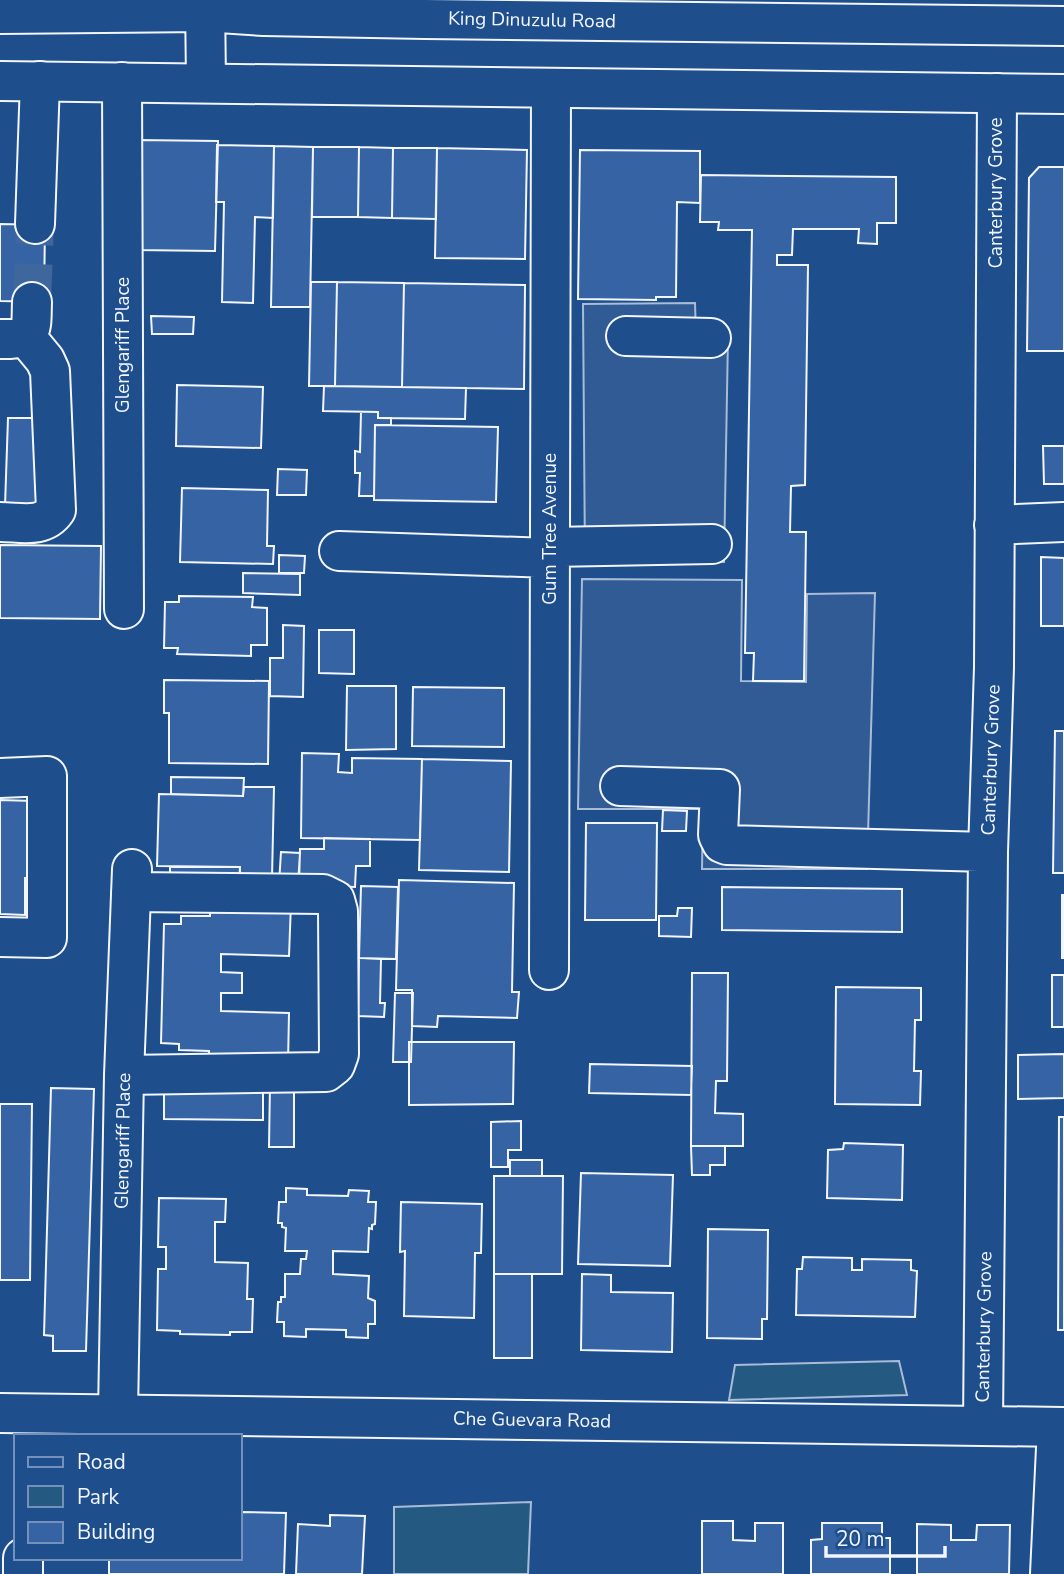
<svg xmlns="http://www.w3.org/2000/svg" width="1064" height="1574" viewBox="0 0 1064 1574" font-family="'Nunito Sans',sans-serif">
  <rect width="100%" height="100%" fill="#1f4e8c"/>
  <path fill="#245a82" stroke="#a8bbd7" stroke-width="2" d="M899,1361L907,1395L729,1400L735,1365Z
    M531,1502L528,1574H394V1507Z"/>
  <path fill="#305b95" stroke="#a8bbd7" stroke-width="2" d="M695,303L696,335L728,337L724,562L585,563L583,304Z
    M582,579L742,580L741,681L806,682L807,594L875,593L867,869H702L703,809H578Z"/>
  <path fill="#3563a3" stroke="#f2f6ff" stroke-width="2" d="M137,140L218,141L215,251L135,250Z
    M217,145L274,146L273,218L255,217L253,303L222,302L224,202H216Z
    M274,146L313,147L310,307H271Z
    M313,147H359L358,217H312Z
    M359,147L393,148L392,218L358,217Z
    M393,148H437L436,219L392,218Z
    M437,148L527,150L525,259L435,258Z
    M580,150L700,151V203L677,202L676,297H656V300L578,299Z
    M1039,167H1064V351H1027L1029,178Z
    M701,175L896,177V223H877V244L858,243L859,229H793L792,255H777V265H808L805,485L791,486L790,532H806L804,681H753L754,653H745L752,230H718L719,222H700Z
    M0,224L45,225L44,302L0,301Z
    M311,282H337L335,386H309Z
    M337,282L404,283L402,387L335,386Z
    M404,283L525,285L524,389L402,387Z
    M151,316L194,317L193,334H152Z
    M177,385L263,387L261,448L176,446Z
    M324,386L466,388L465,419L378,418V412L323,411Z
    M361,412H378V418H391V425H375L374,496H359L360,473H355V451L360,452Z
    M8,418H41L37,507L5,506Z
    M375,425L498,427L496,502L374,500Z
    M1043,446H1064V484H1044Z
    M278,469L307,470L306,495H277Z
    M182,488L268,490L267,546H274L273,564L180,562Z
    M0,545L101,546L100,619L0,618Z
    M279,555L305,556L304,573H279Z
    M1041,557L1064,558V626H1041Z
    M243,573L300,574V595L243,593Z
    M179,596L253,597L252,607L267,608V645H251V656L177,654L178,648H164L165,602H179Z
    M283,625L304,626L303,697L270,696V658H283Z
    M319,630H354V674L319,673Z
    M164,680L269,681L268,764L169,763V713H164Z
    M347,686H396V749L346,750Z
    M413,687L504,688V747L412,746Z
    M1055,731H1064V873H1053Z
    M302,753L339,754L338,772L352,773V758L422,759L420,840L301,838Z
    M422,759L511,761L509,872L419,870Z
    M171,777L244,778L243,796L171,794Z
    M244,787H274L272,878L240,877V867L157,866L159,794L243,796Z
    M0,800L33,801L32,878H25V915L0,914Z
    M663,810L687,811L686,831H662Z
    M586,823H657L656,920H585Z
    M324,838L370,839V866H356L355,887L299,885L300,849H324Z
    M281,852L300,853L298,884H279Z
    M170,867H240L239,885L170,884Z
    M399,880L514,883L512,992H519L517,1018L438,1016L437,1027L412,1026V990H396Z
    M361,886L398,887L396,959L359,958Z
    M722,887L902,889V932L722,930Z
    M1062,895H1064V958H1062Z
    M210,901L291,903L289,956L221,954V972L242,973V993H221V1011L289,1013L288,1065L209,1064V1051L179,1050V1044L161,1043L164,924H181V916H210Z
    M678,908H692L691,937L659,936V916H677Z
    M359,958L381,959L380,1003H385L384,1017L358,1016Z
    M692,973H728L727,1081H716L715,1113L743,1114V1146H691Z
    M1052,975H1064V1027H1052Z
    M836,987L921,988V1020H915L914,1071H921L920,1105L835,1104Z
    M395,993H413L411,1062H393Z
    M409,1042H514L513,1104L409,1105Z
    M1064,1054V1098L1018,1099V1055Z
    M590,1064L692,1066L691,1095L589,1093Z
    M164,1083L263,1089V1120L164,1119Z
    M270,1083H294V1147H269Z
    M51,1088L94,1089L86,1351H53V1336L44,1335Z
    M0,1104H32L30,1280H0Z
    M1059,1117H1064V1330H1058Z
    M521,1121V1150H508V1167H491V1122Z
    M844,1143L903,1145L902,1200L827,1198L828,1150L843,1149Z
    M691,1146H725V1165H710V1175H692Z
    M510,1160H542V1176H510Z
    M581,1173L673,1175L670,1266L578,1264Z
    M494,1176H563L562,1274H494Z
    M286,1188L307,1189V1195L348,1196L349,1190L369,1191L368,1202H376L375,1224L372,1225V1229L369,1228L368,1252L333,1251V1274L369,1276L368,1298L375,1301V1324H368V1338L346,1337V1330L306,1329V1337L284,1336V1322H277L278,1302H281V1297H285V1274H300L301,1259H306L307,1251H285L286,1228L282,1227V1223H278L279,1202H286Z
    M159,1198L226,1199L225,1222H215V1262L248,1263L247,1299H253L252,1332H230V1335L180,1334V1331L157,1330L158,1269H166V1247H158Z
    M401,1202L482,1204L481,1253H475L474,1318L404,1316L405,1251L400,1252Z
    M708,1229L768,1230L767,1319H762V1339L707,1338Z
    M803,1257L852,1258V1270H862V1259L911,1260V1270L917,1271L915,1317L796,1315L797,1269H802Z
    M494,1274H532V1358H494Z
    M582,1274L611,1275V1292L673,1293L672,1352L581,1350Z
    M240,1512L286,1513L284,1574H109V1558H240Z
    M330,1515L365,1516L362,1574H296L298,1524L330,1526Z
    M702,1521H733V1540L755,1541V1523H783V1574H702Z
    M822,1523H882V1538H890V1574H811V1540L822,1539Z
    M917,1524L951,1525V1540H976L977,1525H1010L1009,1574H917Z"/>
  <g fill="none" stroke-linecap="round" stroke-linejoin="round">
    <path stroke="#3f679d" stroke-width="38" stroke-dasharray="38 19" stroke-linecap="butt" d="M32,302L35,224"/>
    <g stroke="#f2f6ff" stroke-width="42">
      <path id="minor" d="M205,0L206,82
        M122,82L124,609
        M35,224L40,81
        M626,336L711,338
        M2,339C35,340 31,329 32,302
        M0,522C21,522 43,529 56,510L50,371L45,360L26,337
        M994,525L1064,522
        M550,547L712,544
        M339,551L550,558
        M0,778L47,776V938L0,937
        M620,786L720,789L718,835L722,843L727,845L988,852
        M549,970L551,88
        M124,1075L326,1072L335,1065L339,1054L338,911L335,900L323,894L131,892
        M118,1413L124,1075L132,869
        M983,1426L988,852L994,667L997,93
        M23,1574V1558
        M1050,1574L1057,1427"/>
    </g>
    <g stroke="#f2f6ff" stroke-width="42">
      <path id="major" d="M0,14L204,12L264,16L425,19L1064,26
        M0,81L1064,94
        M0,1413L1064,1427"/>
    </g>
    <use href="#minor" stroke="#1f4e8c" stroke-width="38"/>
    <use href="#major" stroke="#1f4e8c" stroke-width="38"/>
  </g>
  <g text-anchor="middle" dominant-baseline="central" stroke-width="5" stroke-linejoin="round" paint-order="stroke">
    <g font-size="19" fill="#f2f6ff" stroke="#1f4e8c">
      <text transform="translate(532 20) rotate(1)">King Dinuzulu Road</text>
      <text transform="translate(996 193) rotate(-90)">Canterbury Grove</text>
      <text transform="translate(123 345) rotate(-90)">Glengariff Place</text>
      <text transform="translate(550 529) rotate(-90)">Gum Tree Avenue</text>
      <text transform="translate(991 760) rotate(-88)">Canterbury Grove</text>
      <text transform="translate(123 1141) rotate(-89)">Glengariff Place</text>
      <text transform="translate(984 1327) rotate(-89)">Canterbury Grove</text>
      <text transform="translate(532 1420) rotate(1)">Che Guevara Road</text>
    </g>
  </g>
  <rect x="14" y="1434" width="228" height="126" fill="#1f4e8c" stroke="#7391ba" stroke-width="2"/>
  <rect x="28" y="1457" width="35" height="10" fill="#1f4e8c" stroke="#7391ba" stroke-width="2"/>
  <text x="77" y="1469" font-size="21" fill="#f2f6ff">Road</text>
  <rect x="28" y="1486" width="35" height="21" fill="#245a82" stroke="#7391ba" stroke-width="2"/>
  <text x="77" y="1504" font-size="21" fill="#f2f6ff">Park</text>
  <rect x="28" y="1522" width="35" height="21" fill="#3563a3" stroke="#7391ba" stroke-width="2"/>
  <text x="77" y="1539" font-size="21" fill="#f2f6ff">Building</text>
  <path d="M826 1546v10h119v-10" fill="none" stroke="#f2f6ff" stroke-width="3.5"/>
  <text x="836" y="1546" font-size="21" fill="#f2f6ff" stroke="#1f4e8c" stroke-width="5" paint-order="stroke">20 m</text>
</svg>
